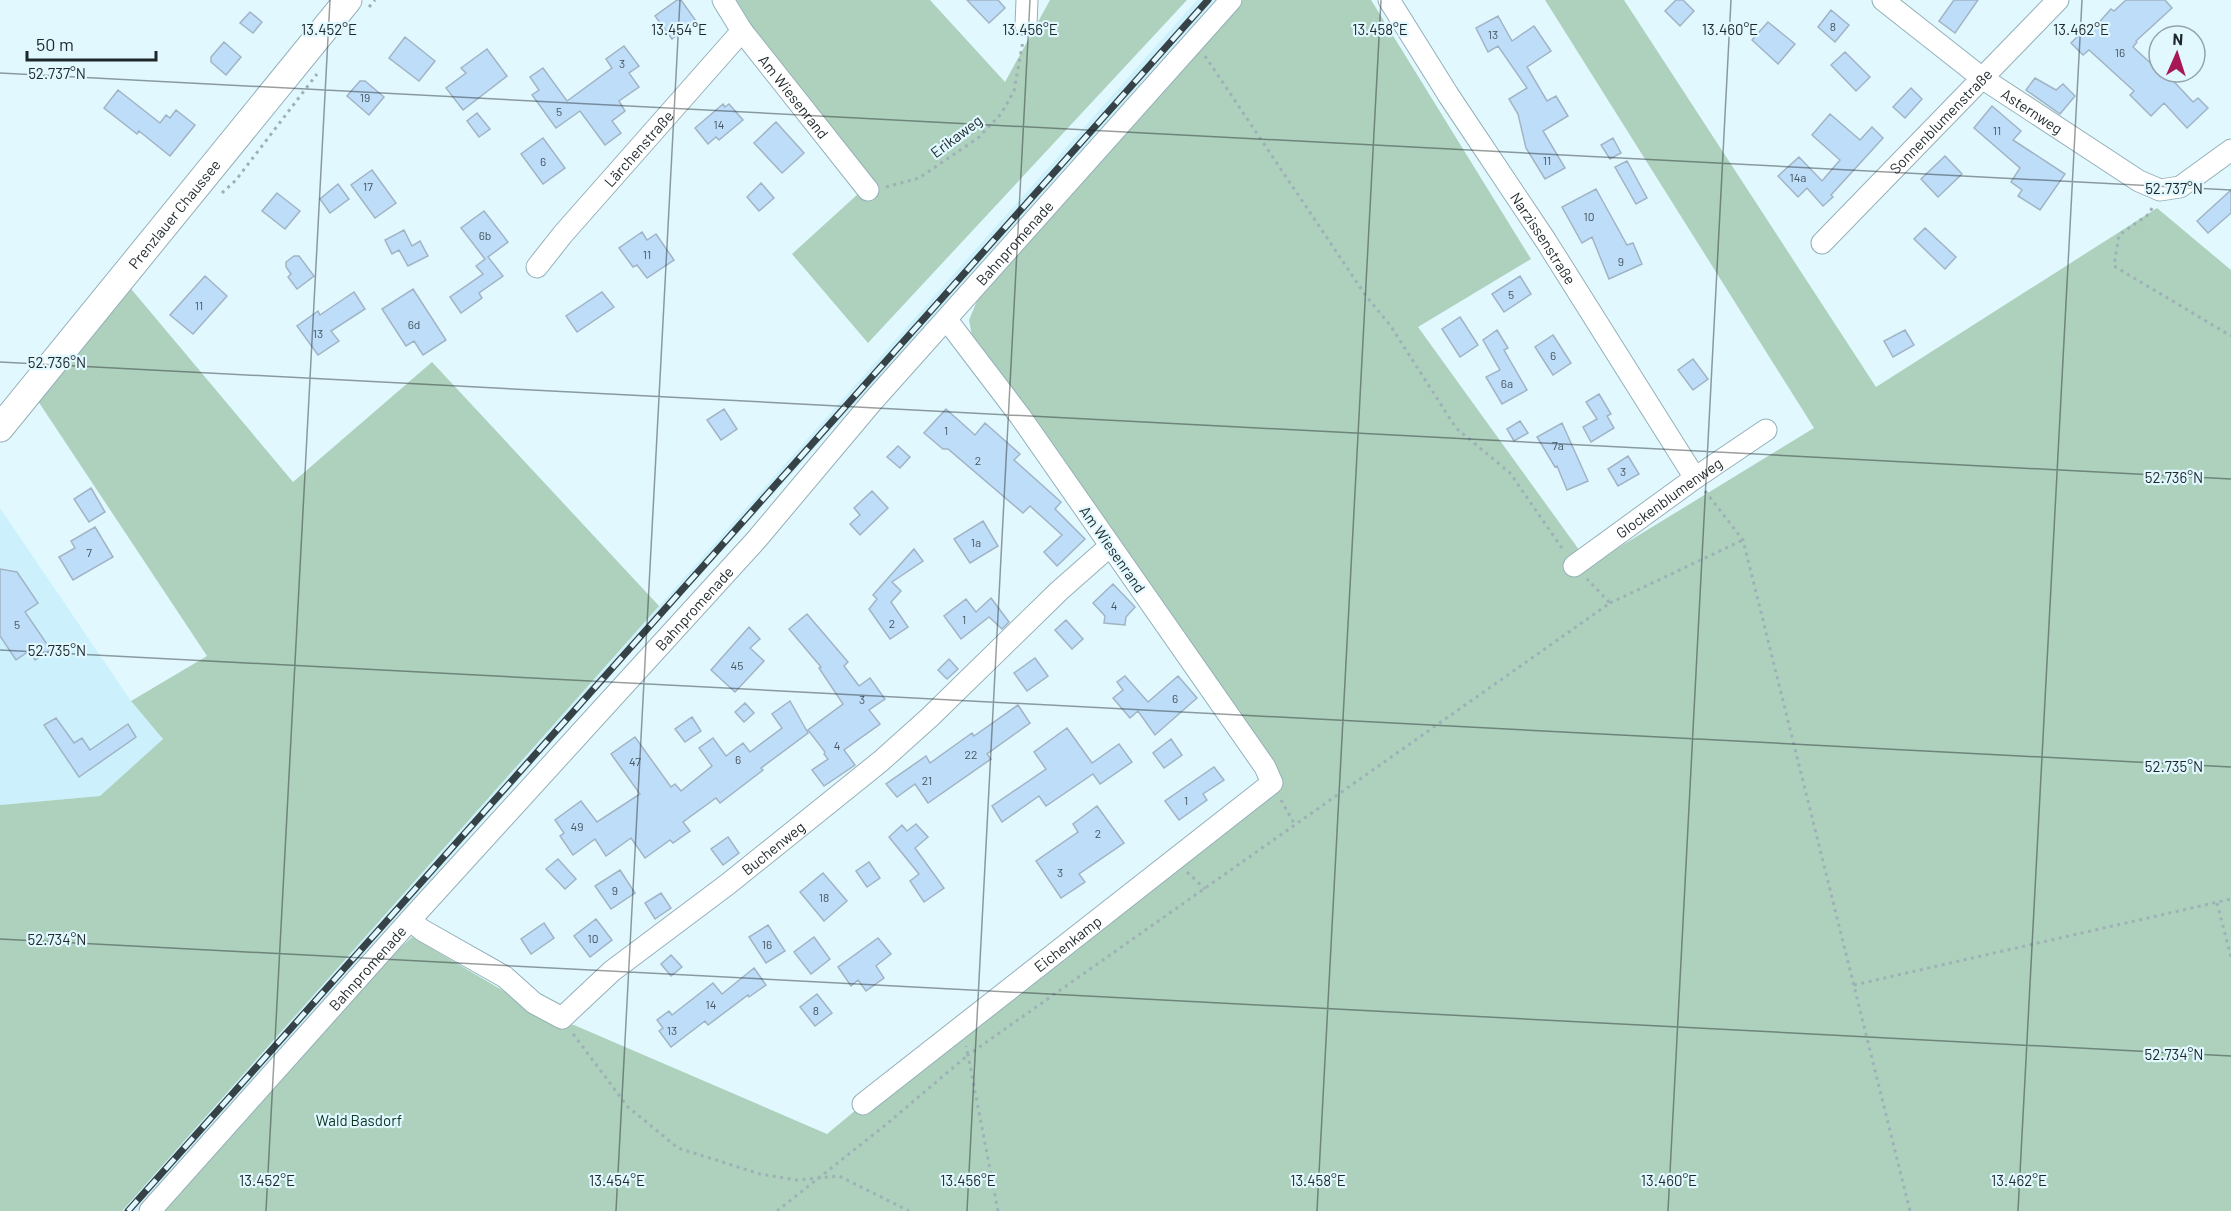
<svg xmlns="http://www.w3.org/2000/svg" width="2231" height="1211" viewBox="0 0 2231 1211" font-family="Barlow,sans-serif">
  <rect width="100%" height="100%" fill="#e1f8ff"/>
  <path fill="#ccf1fc" d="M1197,0H1216L1058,179L667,612L446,862L389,929L136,1211H122Z
    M0,508L131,701L163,739L100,796L0,805Z"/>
  <path fill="#aed1bd" d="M733,0H930L1005,82L1050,0H1187L868,343L792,254L870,183L749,26Z
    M1241,0H1371L1531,259L1418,327L1590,565L1814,428L1545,0H1624L1876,387L2157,208L2231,270V1211H158L339,1005L412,937L502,990L543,1020L574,1025L827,1134L863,1104L1272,783L972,336L969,320L979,296Z
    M127,284L293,482L432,362L659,606L122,1211H0V805L100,796L163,739L131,701L207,656L36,398Z"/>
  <path fill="#beddf9" stroke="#a1b4c5" stroke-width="1.5" d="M677,0H681L696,21L672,39L655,16Z
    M967,0H998L1005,8L989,23Z
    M1676,0H1683L1694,11L1680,26L1665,11Z
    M1954,0H1978L1955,33L1939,21Z
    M2126,0H2165L2172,8L2136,41L2137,42L2133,47L2157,69L2159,68V72H2165L2193,102L2198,98L2208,108L2187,128L2164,103L2151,116L2130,95L2134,91L2089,50L2083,55L2071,43L2090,24L2094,28L2111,9L2114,11Z
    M1831,10L1849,25L1835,42L1818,27Z
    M250,12L262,22L253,33L240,23Z
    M1498,16L1512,41L1534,26L1551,51L1527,67L1547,101L1556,96L1568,116L1543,131L1565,168L1545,179L1526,148L1518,114L1509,99L1527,88L1498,46L1488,52L1476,28Z
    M1768,22L1795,44L1778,64L1752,40Z
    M405,37L435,61L419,81L389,58Z
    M224,42L241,57L226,75L211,62V57Z
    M624,46L639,66L629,73L639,87L619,101L625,111L612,121L621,133L605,145L580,111L556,128L532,95L539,90L530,77L543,68L567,101L612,68L606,59Z
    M487,49L507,76L463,110L446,88L466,73L461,68Z
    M1845,52L1870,77L1856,91L1831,65Z
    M2035,78L2056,90L2063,84L2075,96L2060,114L2026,90Z
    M360,81H365L384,97L369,115L347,96Z
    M1911,88L1922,99L1905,118L1893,107Z
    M118,90L160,123L166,115L170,118L176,110L195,125L170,156L139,131L137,134L104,108Z
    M723,104L725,107L729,104L743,120L719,140L716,137L708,144L695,128Z
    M1992,106L2021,131L2013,140L2065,174L2040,210L2018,196L2022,190L2011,182L2020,168L1974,128Z
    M477,113L490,129L479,137L467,121Z
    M1830,114L1860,140L1872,127L1883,138L1831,195L1833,197L1823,206L1807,188L1798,197L1778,176L1799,157L1822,181L1840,160L1812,135Z
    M776,122L804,153L782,173L754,143Z
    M543,138L565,168L543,184L521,154Z
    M1613,138L1621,153L1610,159L1601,145Z
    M1945,156L1962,174L1938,197L1921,179Z
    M1627,161L1647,198L1636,204L1615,167Z
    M372,170L396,203L375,218L351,185Z
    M761,183L774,198L759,211L747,197Z
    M338,184L349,199L330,213L320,199Z
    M1596,189L1627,245L1633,243L1642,264L1609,279L1592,237L1582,243L1562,207Z
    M2231,190V213L2208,233L2197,221Z
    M277,193L300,211L285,229L262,211Z
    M484,211L508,242L488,257L503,276L479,293L482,298L461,313L450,297L483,274L476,266L485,259L461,228Z
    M1925,228L1956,257L1945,269L1914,239Z
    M404,230L412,246L420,241L428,256L408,266L399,250L392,254L385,240Z
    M642,232L647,240L656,234L674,260L647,278L637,265L633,267L619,248Z
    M294,256H299L314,276L297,289L288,277L291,274L286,267V262Z
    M205,276L227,296L193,334L170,315Z
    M1520,276L1531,294L1504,312L1492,294Z
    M413,289L446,340L423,355L414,341L406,346L382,309Z
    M354,292L365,309L331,331L339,341L318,355L297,326L318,311L320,315Z
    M602,292L614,307L577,332L566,316Z
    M1460,317L1478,345L1460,357L1442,329Z
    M1497,330L1508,348L1504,350L1527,390L1502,404L1486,377L1500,370L1483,340Z
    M1905,330L1914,345L1893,357L1884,341Z
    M1553,335L1571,363L1553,375L1535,347Z
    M1693,359L1708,379L1693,390L1678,370Z
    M1599,394L1611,414L1607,416L1614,428L1591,442L1583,427L1597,419L1586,402Z
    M724,409L737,429L721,440L707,420Z
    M946,409L975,435L985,423L1020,454L1014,460L1061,502L1055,509L1085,539L1057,566L1044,552L1062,535L1030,506L1023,513L948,449H943L924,433Z
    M1520,421L1528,433L1514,441L1507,429Z
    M1562,423L1588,481L1567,490L1557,466L1555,467L1537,437Z
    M898,446L910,457L900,468L887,457Z
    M1628,456L1639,474L1618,486L1608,469Z
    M91,488L105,512L89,522L74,499Z
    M872,491L888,508L860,535L850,524L860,515L854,508Z
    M983,521L998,546L970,563L954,539Z
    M95,527L113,557L73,580L59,557L75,548L71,541Z
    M914,549L923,561L892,582L901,591L891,602L908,627L890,639L869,609L877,599L873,595Z
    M0,569L17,572L38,603L25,612L51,650L35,660L29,651L16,660L0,636Z
    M1113,584L1135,607L1126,617L1125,625L1104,623L1105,616L1093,603Z
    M991,598L1009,622L1002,629L989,617L961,639L944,616L966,599L976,612Z
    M807,614L848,662L844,666L859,686L870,678L885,699L869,710L880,724L844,750L855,765L824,786L812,770L828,759L824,754L825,752L808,730L843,704L819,668L821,667L789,629Z
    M1066,620L1083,639L1072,649L1055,630Z
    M749,627L760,639L750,648L764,661L735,692L711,670Z
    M1035,658L1048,676L1027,691L1014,673Z
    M949,659L958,669L947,679L938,670Z
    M1125,676L1148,702L1178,676L1197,698L1155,735L1138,711L1130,718L1113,698L1123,690L1117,682Z
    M790,701L808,733L761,768L763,770L720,803L716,798L683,822L690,831L673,843L670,840L645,858L631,838L606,856L595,839L573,855L560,836L564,833L555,820L581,801L597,822L640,794L611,754L635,737L671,787L675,784L681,791L712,766L699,748L713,738L726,756L743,743L750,752L782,728L772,714Z
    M745,703L754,713L744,722L735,712Z
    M1018,705L1030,723L987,754L991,759L928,803L915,784L897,797L886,784L926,756L930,763L972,733L974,736Z
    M692,717L701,731L685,742L675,729Z
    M56,718L74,743L82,738L90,750L128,724L136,737L79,777L44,725Z
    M1067,728L1092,763L1119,744L1132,762L1100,784L1093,774L1046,806L1039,796L1002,822L992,806L1046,769L1034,752Z
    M1171,739L1182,755L1164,768L1153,753Z
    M1214,767L1224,780L1203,794L1207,800L1179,820L1165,801Z
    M1097,806L1124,843L1079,874L1085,882L1061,898L1036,861L1078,832L1073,824Z
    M916,824L928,837L915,848L944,888L924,902L910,881L919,874L889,837L902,825L907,831Z
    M728,837L739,853L723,865L711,849Z
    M558,859L576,879L565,889L546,869Z
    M869,862L880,878L867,887L856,871Z
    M620,870L635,893L611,909L595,886Z
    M823,873L847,901L824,921L800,892Z
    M661,893L671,908L655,919L645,903Z
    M596,919L612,940L590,957L574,936Z
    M544,923L554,938L531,954L521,939Z
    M768,925L785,951L766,963L749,937Z
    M814,937L830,959L811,974L794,952Z
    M878,938L891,954L876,966L884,978L866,991L858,980L851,986L838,967Z
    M671,955L682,967L671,976L661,964Z
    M754,968L766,985L749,997L748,995L708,1025L705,1021L671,1047L659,1031L663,1028L657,1020L669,1011L672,1015L713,983L722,994Z
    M817,994L832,1013L815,1026L800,1007Z"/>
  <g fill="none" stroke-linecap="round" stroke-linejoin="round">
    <g stroke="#95b0b8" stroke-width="23">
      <g id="minor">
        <path id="s1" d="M723,0L742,31L868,190"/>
        <path id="s2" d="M1389,0L1449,96L1546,241L1695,478"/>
        <path id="s3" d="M1883,0L1982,78L2139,181L2160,190L2180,187L2231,150"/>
        <path d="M1026,25L1027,0"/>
        <path id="s4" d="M1822,243L2058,0"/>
        <path id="s5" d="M537,267L563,234L742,31"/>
        <path id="s6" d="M1574,566L1695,478L1766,430"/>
        <path id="s7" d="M410,920L422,930L505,977L534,1003L562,1018L612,971L728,884L881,761L930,717L1059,591L1110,546"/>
        <path id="s8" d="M863,1104L1272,783L1265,767L1020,416L947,320"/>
        <path id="s9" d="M150,1211L410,920L757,539L872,402L1231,0"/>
      </g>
    </g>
    <g stroke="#95b0b8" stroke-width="29">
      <g id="major">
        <path id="s10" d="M0,428L348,0"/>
      </g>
    </g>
    <path stroke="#9eb1b6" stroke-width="3" stroke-dasharray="3 4.5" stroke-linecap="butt" d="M369,7L375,0
      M1205,56L1366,296L1390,325L1456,428L1510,473L1564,551
      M886,187L919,178L978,138L1001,114L1014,91L1023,41
      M222,193L236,180L317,74
      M2152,208L2149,214L2119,235L2114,266L2231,336
      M1705,491L1743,540L1910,1211
      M1610,603L1743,540
      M1281,800L1295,825
      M1187,872L1205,889
      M2217,903L2231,957
      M1854,985L2231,899
      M573,1034L628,1107L678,1148L760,1174L797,1180L839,1176L909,1211
      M777,1211L883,1127L968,1055L966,1046
      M998,1211L968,1055L1610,603L1587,579"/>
    <use href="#minor" stroke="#fff" stroke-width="21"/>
    <use href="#major" stroke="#fff" stroke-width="27"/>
    <g stroke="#364246" stroke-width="7">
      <path id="rail" d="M128,1211L1208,0"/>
    </g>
    <use href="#rail" stroke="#e1f8ff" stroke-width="4.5" stroke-dasharray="14" stroke-linecap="butt"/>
  </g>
  <path fill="none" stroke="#1e282b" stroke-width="1.5" stroke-opacity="0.45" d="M0,73L2231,190M0,362L2231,479M0,650L2231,767M0,939L2231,1056M266,1211L330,0M616,1211L680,0M967,1211L1030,0M1317,1211L1381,0M1668,1211L1731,0M2018,1211L2082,0"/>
  <g text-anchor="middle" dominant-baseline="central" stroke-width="4.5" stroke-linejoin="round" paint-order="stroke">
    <g font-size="12" fill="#46555e">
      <text x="1833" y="26">8</text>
      <text x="1493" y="34">13</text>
      <text x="2120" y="52">16</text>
      <text x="622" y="63">3</text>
      <text x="365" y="97">19</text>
      <text x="559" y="111">5</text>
      <text x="719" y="124">14</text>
      <text x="1997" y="130">11</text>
      <text x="1547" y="160">11</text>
      <text x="543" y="161">6</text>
      <text x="1798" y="177">14a</text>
      <text x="368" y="186">17</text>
      <text x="1589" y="216">10</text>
      <text x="485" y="235">6b</text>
      <text x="647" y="254">11</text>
      <text x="1621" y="261">9</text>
      <text x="1511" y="294">5</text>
      <text x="199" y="305">11</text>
      <text x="414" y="324">6d</text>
      <text x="318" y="333">13</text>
      <text x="1553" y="355">6</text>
      <text x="1507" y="383">6a</text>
      <text x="946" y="430">1</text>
      <text x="1558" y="445">7a</text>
      <text x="978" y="460">2</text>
      <text x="1623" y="471">3</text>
      <text x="976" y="542">1a</text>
      <text x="89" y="552">7</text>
      <text x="1114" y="605">4</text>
      <text x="964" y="619">1</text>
      <text x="892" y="623">2</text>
      <text x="17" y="624">5</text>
      <text x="737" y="665">45</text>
      <text x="1175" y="698">6</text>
      <text x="862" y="699">3</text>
      <text x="837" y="745">4</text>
      <text x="971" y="754">22</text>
      <text x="738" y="759">6</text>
      <text x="635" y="761">47</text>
      <text x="927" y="780">21</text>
      <text x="1186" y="800">1</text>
      <text x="577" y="826">49</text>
      <text x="1098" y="833">2</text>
      <text x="1060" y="872">3</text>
      <text x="615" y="890">9</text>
      <text x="824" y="897">18</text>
      <text x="593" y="938">10</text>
      <text x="767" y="944">16</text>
      <text x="711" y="1004">14</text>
      <text x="816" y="1010">8</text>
      <text x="672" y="1030">13</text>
    </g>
    <g font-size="15" fill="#1e282b" stroke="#e1f8ff">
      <text stroke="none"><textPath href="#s1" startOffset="120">Am Wiesenrand</textPath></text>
      <text stroke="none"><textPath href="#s3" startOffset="186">Asternweg</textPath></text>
      <text stroke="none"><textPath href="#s4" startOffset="170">Sonnenblumenstraße</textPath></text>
      <text transform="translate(956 136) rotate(-37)">Erikaweg</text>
      <text stroke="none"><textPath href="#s5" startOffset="156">Lärchenstraße</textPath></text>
      <text stroke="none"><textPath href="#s10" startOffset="276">Prenzlauer Chaussee</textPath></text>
      <text stroke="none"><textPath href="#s2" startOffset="284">Narzissenstraße</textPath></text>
      <text stroke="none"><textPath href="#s9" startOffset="1298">Bahnpromenade</textPath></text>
      <text stroke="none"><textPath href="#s6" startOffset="117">Glockenblumenweg</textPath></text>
      <text transform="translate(1113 549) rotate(55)">Am Wiesenrand</text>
      <text stroke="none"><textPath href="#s9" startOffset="812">Bahnpromenade</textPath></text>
      <text stroke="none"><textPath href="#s7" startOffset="453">Buchenweg</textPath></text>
      <text stroke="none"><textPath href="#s8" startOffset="260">Eichenkamp</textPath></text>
      <text stroke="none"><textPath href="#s9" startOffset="326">Bahnpromenade</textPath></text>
    </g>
    <g font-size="15" fill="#0a3321" stroke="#e1f8ff">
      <text x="359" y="1120">Wald Basdorf</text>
    </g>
  </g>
  <g font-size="15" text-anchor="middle" fill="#1e282b" stroke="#e1f8ff" stroke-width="4.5" stroke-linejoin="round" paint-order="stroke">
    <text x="329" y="35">13.452°E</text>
    <text x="679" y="35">13.454°E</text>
    <text x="1030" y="35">13.456°E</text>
    <text x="1380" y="35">13.458°E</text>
    <text x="1730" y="35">13.460°E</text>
    <text x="2081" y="35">13.462°E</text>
    <text x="57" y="79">52.737°N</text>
    <text x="2174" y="194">52.737°N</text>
    <text x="57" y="368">52.736°N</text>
    <text x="2174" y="483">52.736°N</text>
    <text x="57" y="656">52.735°N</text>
    <text x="2174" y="772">52.735°N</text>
    <text x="57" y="945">52.734°N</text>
    <text x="2174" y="1060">52.734°N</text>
    <text x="267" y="1186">13.452°E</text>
    <text x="617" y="1186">13.454°E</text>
    <text x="968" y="1186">13.456°E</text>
    <text x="1318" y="1186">13.458°E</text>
    <text x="1669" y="1186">13.460°E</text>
    <text x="2019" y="1186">13.462°E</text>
  </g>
  <g transform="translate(2177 54) rotate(3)"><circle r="28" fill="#e1f8ff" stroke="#93a5aa" stroke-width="1.5"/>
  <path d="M0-4.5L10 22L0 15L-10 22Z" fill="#a71859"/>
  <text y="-9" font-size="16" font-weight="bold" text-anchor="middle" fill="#1e282b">N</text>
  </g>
  <path d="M27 51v9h129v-9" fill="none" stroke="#1e282b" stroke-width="3"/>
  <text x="36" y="51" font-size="18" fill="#1e282b" stroke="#e1f8ff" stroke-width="4.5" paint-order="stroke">50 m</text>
</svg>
